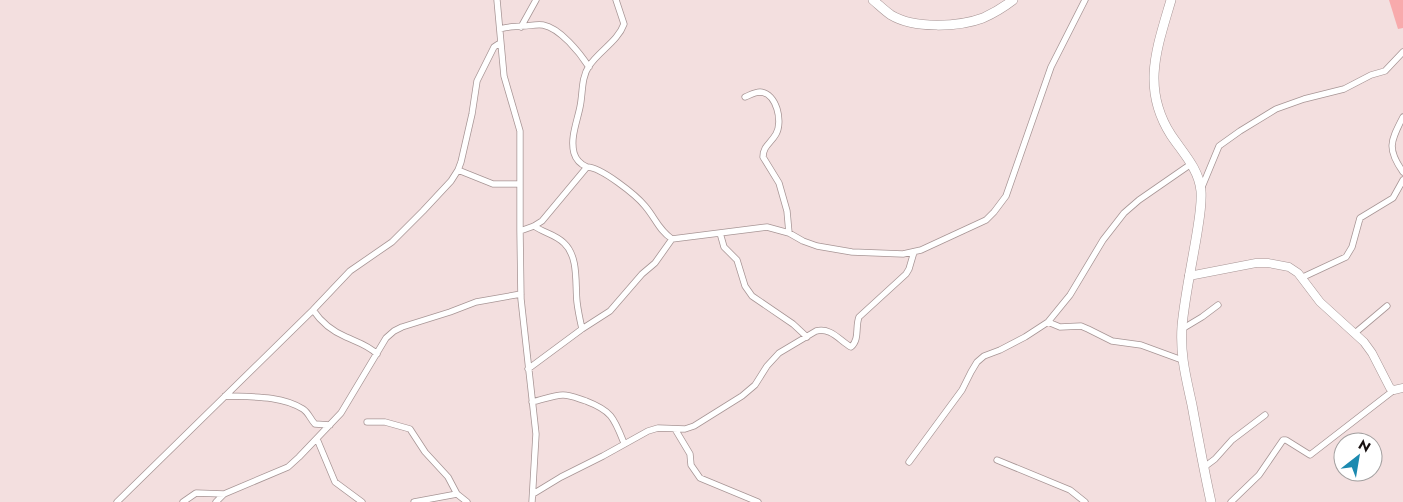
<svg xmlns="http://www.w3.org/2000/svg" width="1403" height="502" viewBox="0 0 1403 502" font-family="Jost,sans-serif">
  <rect width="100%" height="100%" fill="#f3dfdf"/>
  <path fill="#f8aaac" d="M1389,0H1403V28L1398,29Z"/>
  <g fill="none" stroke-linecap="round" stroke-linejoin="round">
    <g stroke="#a79595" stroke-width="7">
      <path id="minor" d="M497,0L504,76L520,131V231
        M521,27L536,0
        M500,29C508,26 515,27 523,26C529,26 536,24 543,25C560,28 580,53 589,67
        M745,97C750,95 755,92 760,92C777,93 783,122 776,134C771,143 763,146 763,157L779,183L787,211L789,233
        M1403,117C1390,142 1387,149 1403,172
        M587,167C580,164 576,160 574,153C570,138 577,122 580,107C583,93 581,78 589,66C599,51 618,41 624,24L616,0
        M458,170L493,184H520
        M1202,187L1219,146L1240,131L1276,109L1304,99L1344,89L1371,75L1385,71L1403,52
        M534,226C544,233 555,234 564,243C579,257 575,284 577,302C578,311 580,320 582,329
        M720,233L724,247L737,260L745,286L752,296L793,324L807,337
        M1301,278L1346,257L1352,247L1360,218L1393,198L1403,180
        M313,310C321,322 332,331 346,337C357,342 368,345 377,354
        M1048,322L1070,295L1103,240L1124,213L1139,200L1191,164
        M1182,329L1202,317L1218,305
        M1355,333L1387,306
        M528,369L582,329L610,311L642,274L655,263L672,239
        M225,396C250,397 281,395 303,409C309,413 310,419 315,424L330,425
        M532,402C542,400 554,395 563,395C571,395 579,399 586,401C612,411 614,418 624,443
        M367,422H385L410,429L425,452L448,477L457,494L467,502
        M675,429L690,454L691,465L700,478L758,502
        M317,439L335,482L362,502
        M997,460L1070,490L1085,502
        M909,462L962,390L971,372L977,362L984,356L1000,350L1025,337L1048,322L1060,327L1081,326L1088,329L1112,341L1141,345L1182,360
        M1203,468L1215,459L1232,440L1265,415
        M533,494L561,477L603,456L648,431L658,428L685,429L694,426L742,396L755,385L767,366L779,353L816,331C831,327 840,341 851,347C860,339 855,327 859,317L906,274L909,269L914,252
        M117,502L313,310L350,271L392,242L423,211L451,181L458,170L461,162L472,114L477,81L494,47L500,43
        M183,502L196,493L224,494
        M216,502L224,494L288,467L299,457L341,413L386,338L394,331L402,327L450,312L476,302L521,294
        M414,502L457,494
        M532,502L536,434L521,299L520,231L534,226L542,221L587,167C601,167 636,195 645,206C656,219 658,229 672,239L767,227L789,233L803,241L817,246L852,252L903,254L921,250L986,220L994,212L1006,196L1051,67L1085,0
        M1231,502L1259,475L1283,440H1286L1310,455L1394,390"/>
    </g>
    <g stroke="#a79595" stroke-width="9">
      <path id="tertiary" d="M1189,276L1256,263H1268L1289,267L1298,273L1320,302L1364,342L1372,353L1390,388L1394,390L1403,388"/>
    </g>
    <g stroke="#a79595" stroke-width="10">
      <path id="secondary" d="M873,0C879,5 885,11 891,15C914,29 959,27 983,18C994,13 1004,7 1013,0
        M1171,0C1157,48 1141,88 1171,135C1183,153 1199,169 1201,191C1202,205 1199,220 1197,233C1192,264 1185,295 1182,326C1180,356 1186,377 1192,405C1198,438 1204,470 1211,502"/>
    </g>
    <use href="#minor" stroke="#fff" stroke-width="5.5"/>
    <use href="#tertiary" stroke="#fff" stroke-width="8"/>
    <use href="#secondary" stroke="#fff" stroke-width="9"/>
  </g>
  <g transform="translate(1358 457) rotate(31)"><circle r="24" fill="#ffffff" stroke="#a29f9f"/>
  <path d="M0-4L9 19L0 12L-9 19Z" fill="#1c8ab0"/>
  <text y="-8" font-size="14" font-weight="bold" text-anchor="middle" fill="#171010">N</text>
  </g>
</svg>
